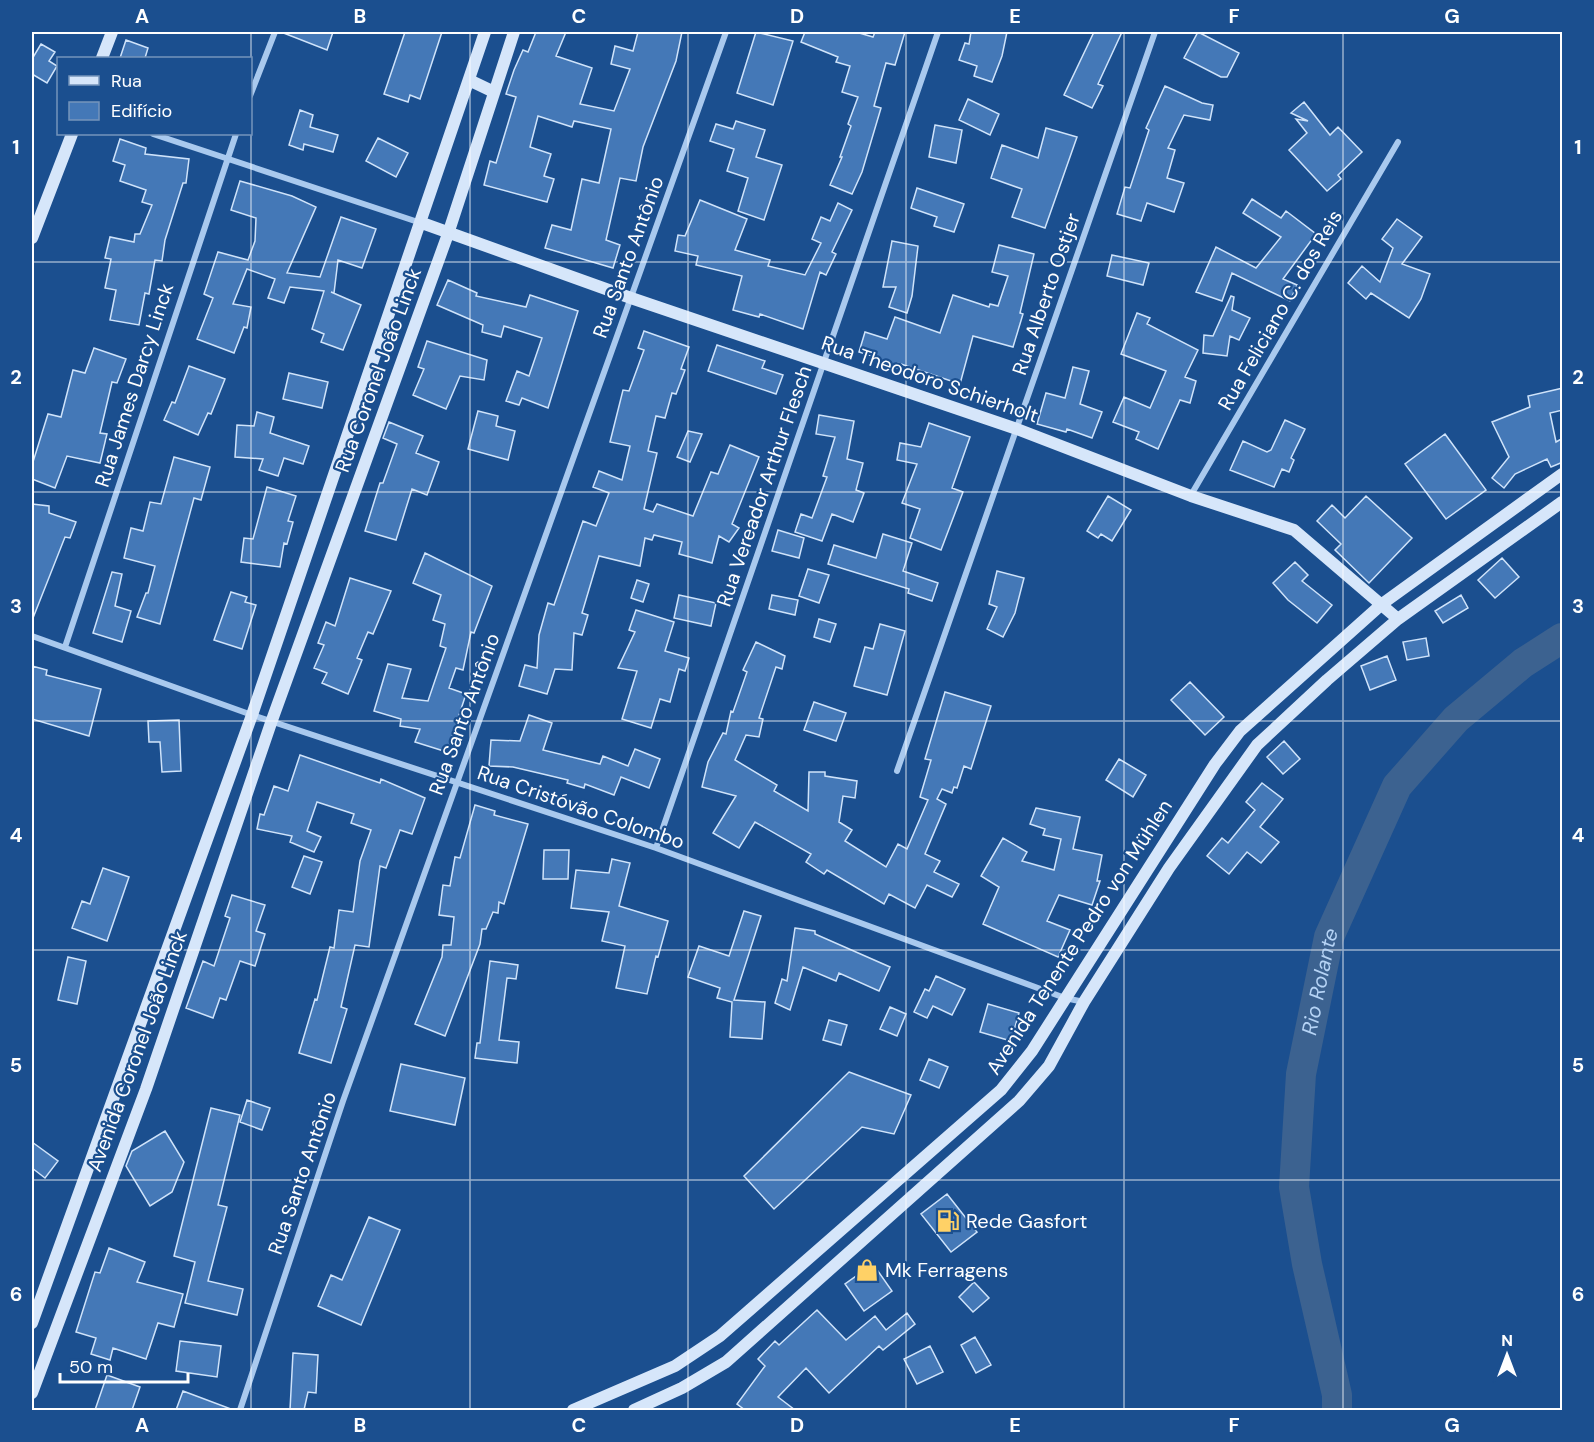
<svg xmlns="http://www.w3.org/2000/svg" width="1594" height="1442" viewBox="0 0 1594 1442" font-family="'DM Sans',sans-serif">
  <rect width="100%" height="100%" fill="#1b4f8f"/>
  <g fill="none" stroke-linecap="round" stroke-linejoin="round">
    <path stroke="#3c6290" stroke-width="30" id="s1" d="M1337,1410V1395L1307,1264L1294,1187L1301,1074L1329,937L1397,786L1456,719L1523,663L1562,638"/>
  </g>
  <path fill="#4478b7" stroke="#cfe3fa" stroke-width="1.5" d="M281,32H333L327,50Z
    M405,32H442L420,99L410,95L408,102L384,94Z
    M536,32H566L556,56L592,68L580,104L614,111L630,69L611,64L615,46L633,51L638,32H682L676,61L643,147L636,181L620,178L606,240L620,245L613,268L545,248L552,225L571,230L582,179L599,183L611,129L574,121L572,127L538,116L530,147L551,154L544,176L554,179L547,202L484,185L490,161L496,163L516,97L506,94L514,70L523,50L528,52Z
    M756,32L793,41L773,105L737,93Z
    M805,32H856L873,37L875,32H905L895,65L886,63L874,106L881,108L862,172L852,194L830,185L842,157H840L851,126L848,124L858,97L842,92L850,66L836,62L838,57L801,42Z
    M971,32H1007L1002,56L992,82L974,76L977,66L959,60L965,43L969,44Z
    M1094,32H1122L1098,84L1103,86L1092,108L1064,95Z
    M1198,32L1239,53L1227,77H1221L1184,58Z
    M126,40L148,48L145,58H120Z
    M41,44L55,52L49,61L57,66L47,83L32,74V59Z
    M1165,86L1202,103L1213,105L1210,120L1184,115L1168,148L1175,150L1167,178L1184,183L1174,212L1147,203L1141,221L1117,214L1125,187L1130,188L1149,130L1146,128Z
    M968,99L999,114L990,135L959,120Z
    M1304,102L1330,135L1338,127L1362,152L1338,175L1341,179L1327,191L1289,150L1307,133L1296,119L1308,121L1291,113Z
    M300,110L313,115L310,127L338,135L333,152L304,144L303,150L289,145Z
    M736,121L765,130L756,157L782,165L764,220L738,211L748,178L727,171L734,149L710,141L716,124L733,129Z
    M935,125L962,130L956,163L929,157Z
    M1046,128L1077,137L1045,228L1012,217L1022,189L991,178L1002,145L1038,158Z
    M378,138L408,153L396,177L366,161Z
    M120,139L146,148L145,154L189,159L186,183H183L165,240L162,261L155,260L149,294L145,293L139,325L110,320L116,290L105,288L111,259L105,258L110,237L134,242L135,234H140L152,205L142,202L146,190L120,181L125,165L113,161Z
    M240,181L292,196L316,207L287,273L320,277L341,217L376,229L362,268L338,260L334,293L331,292L361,305L343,350L321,342L324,334L312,329L324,291L290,287L284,303L268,298L275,279L247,269L233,304L251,307L247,328L244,327L234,353L197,339L213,298L204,294L218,252L248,260L255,241L256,218L231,210Z
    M917,188L964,204L954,232L934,226L937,217L911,208Z
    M1252,199L1281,218L1286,211L1316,234L1283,279L1297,285L1290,301L1232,273L1222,301L1196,292L1216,247L1256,268L1281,237L1243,213Z
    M700,200L747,219L735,250L770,260L768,266L805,275L821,243L812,239L821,217L830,221L838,203L852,210L832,252L836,254L826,275L820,272L803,329L760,314L759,317L733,310L742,276L696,265L698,256L675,251L678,235L685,236Z
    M1397,219L1422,237L1402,264L1430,274L1421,299L1409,318L1371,293L1366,299L1348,283L1362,266L1380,282L1393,248L1382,239Z
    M892,241L918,246L912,296L907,313L889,307L896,287H883Z
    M999,245L1034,254L1020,313L1023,314L1013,347L973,336L960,384L898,363L897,368L877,362L879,358L859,352L865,332L887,339L895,317L940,333L953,295L989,307L990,304L998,306L1008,276L992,272Z
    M1112,255L1149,263L1143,285L1107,276Z
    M448,280L477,293L476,296L526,307L530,295L578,311L548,408L522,398L519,405L506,401L517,371L529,376L542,338L504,326L501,337L482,332L483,325L437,305Z
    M1231,296L1234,297L1232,310L1250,318L1239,340L1230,336L1227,356L1203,353L1204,335L1213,336Z
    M1137,313L1150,318L1147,324L1198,350L1185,377L1196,381L1190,403L1180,400L1158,449L1136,439L1139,432L1113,422L1124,397L1150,408L1166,371L1121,354Z
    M644,331L689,347L681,369L685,370L676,394L672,393L665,418L656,416L648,451L657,453L644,509L653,512L657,504L693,516L711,472L718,474L730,445L759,457L732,524L739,528L729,542L719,536L712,563L679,554L682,542L654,535L652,540L645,538L640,566L599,556L582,613L588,615L582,635L574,633L572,670L555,669L547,694L519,686L525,665L537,668L539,635L548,603L554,605L583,521L596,526L609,493L593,487L599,471L622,480L630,446L610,442L623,390L629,391L644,350L638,348Z
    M427,341L487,360L484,380L460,376L446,409L413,395L424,369L418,367Z
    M717,345L765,361L762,368L783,375L776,394L708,371Z
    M94,348L126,359L117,383L112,382L100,433L107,434L100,463L67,456L55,488L32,479V465L48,414L61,417L73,370L85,373Z
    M189,366L225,379L211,414L208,413L198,435L164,420L172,402L175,403Z
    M1073,367L1089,371L1080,404L1102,412L1092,438L1067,429L1066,432L1037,424L1046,393L1065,398Z
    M289,373L328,382L322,408L283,399Z
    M1563,388V410L1550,413L1556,442L1563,438V462L1551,467L1547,459L1515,474L1504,488L1492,478L1509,457L1492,422L1530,407L1528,396Z
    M478,411L498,416L496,426L515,431L508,460L468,449Z
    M257,412L274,417L270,433L309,446L303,464L284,458L278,476L259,470L263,459L235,457L237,425L254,426Z
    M819,415L854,421L847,459L863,463L856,490L864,493L853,522L832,514L822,541L795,532L801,514L812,518L827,477L823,476L835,437L816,434Z
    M1285,420L1305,429L1291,458L1294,460L1289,472L1282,469L1274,487L1230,470L1243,441L1267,452L1271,450Z
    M389,422L423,436L416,453L439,462L427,495L412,489L396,540L365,531L380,483H383L397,444L383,438Z
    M929,423L970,437L952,488L963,492L941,550L910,538L920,509L902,503L917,464L897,460L900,443L921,447Z
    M688,431L702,434L690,462L677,457Z
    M1445,434L1486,490L1446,519L1405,464Z
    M174,457L210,467L201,500L194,498L160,624L137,617L146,593H148L155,566L124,558L131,528L143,531L150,502L161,504Z
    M267,487L296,496L288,521L293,522L287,544L284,543L280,567L241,562L244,538L253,539Z
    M1108,496L1131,510L1112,541L1101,534L1098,538L1087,531Z
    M1366,496L1412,538L1369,583L1335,550L1341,544L1317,521L1332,505L1345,518Z
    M32,504L49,506V513L76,522L70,538L65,537L33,618Z
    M778,530L804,538L799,558L772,551Z
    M883,534L912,543L903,571L938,583L932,601L908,593L909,589L828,564L834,545L876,558Z
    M425,553L492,586L474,633L471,632L463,670L456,668L449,688L466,694L447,752L415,742L420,729L400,726L401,719L374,711L388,664L411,669L402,698L428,701L446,648L440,646L445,624L433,620L441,595L413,583Z
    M1502,558L1519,577L1495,598L1478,580Z
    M1295,562L1308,575L1302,581L1332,605L1317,623L1288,600L1273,583Z
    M808,569L829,575L819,603L799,596Z
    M997,571L1024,578L1015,613L1003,637L987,629L997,607L989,604Z
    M112,572L122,574L115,606L131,611L122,642L93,633Z
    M350,578L391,591L373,634L368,632L357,658L362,660L348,694L322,683L327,673L314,668L324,645L318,643L326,622L335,626Z
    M637,580L649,584L643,602L631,598Z
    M231,592L247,597L245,602L256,605L242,649L214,640Z
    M679,595L716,603L711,626L674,618Z
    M772,595L798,600L795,615L769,609Z
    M1461,595L1468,608L1443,623L1435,611Z
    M636,610L674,622L665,651L689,658L685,671L679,669L670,702L660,699L651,728L622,719L637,671L618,668L635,632L629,630Z
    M819,619L836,624L830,642L814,637Z
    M880,624L905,631L887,695L854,686L865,647L873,649Z
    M1426,638L1429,656L1407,660L1403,642Z
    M756,642L785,656L782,669L776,667L759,718L763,719L759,737L746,735L735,760L777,785L774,791L808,811L809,772H825V776L857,781L855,798L843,796L839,822L852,830L845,841L886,867L898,844L907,849L928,800L920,797L931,760L925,759L945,692L991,706L971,769L964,766L957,788L954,787L952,793L942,789L937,799L946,804L925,854L940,861L934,872L959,884L952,897L927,885L915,908L889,894L884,904L827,870L824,874L806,862L811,854L755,822L739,848L713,833L736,796L702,787L708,762L723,733L726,734L731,711L733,712L747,672L743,670Z
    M1387,656L1396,680L1370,690L1361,666Z
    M32,666L47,670L46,675L101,689L89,736L32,719Z
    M1190,682L1224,717L1205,735L1171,700Z
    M814,702L846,713L836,741L804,730Z
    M529,715L552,723L543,750L600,764L603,756L628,766L635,749L660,759L649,788L621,777L614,795L585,784L584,788L567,783L568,780L547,775L513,767L489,766L491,740L520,741Z
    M179,720L181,771L162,772L160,742H149L148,721Z
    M1284,741L1300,759L1283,774L1267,757Z
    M300,755L380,783L381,779L425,798L412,834L400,830L386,868L380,866L369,947L355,945L341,1007L347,1009L331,1063L299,1053L315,999L317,1000L330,947L334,948L339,910L353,912L360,861L371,830L351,823L354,814L317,802L307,831L321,837L314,852L290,842L292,836L257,829L260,814L264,815L274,786L288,791Z
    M1119,759L1146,775L1133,797L1106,780Z
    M1262,783L1283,799L1260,827L1279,842L1261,863L1247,852L1229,874L1207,856L1222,838L1228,843L1255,810L1246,802Z
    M475,805L495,811L494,815L528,824L504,904L499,902L498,913L493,912L486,929H482L480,944L445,1036L415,1024L442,957L443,945H451L454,917L439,915L443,885L450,886L455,857L460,858Z
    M1036,808L1080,817L1073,849L1102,855L1097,881H1100L1092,905L1059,895L1047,921L1070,930L1058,957L983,924L999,887L981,876L1003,838L1027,852L1022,861L1054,870L1061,839L1043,835L1045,829L1030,824Z
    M544,850H569L568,879H543Z
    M304,856L322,862L310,894L292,887Z
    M612,859L630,863L619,906L668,921L658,957L656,956L647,994L616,988L625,946L602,941L609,912L571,908L576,870L609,873Z
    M103,868L129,877L107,941L72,928L82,901L90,904Z
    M232,895L265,905L256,931L265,934L255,966L240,961L226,1000L220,998L213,1018L186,1008L203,961L214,966L230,918L225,916Z
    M744,911L761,916L734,1000L765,1002L762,1039L730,1037L732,1002L717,998L720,988L688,977L699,946L729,956Z
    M795,928L815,931V934L890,967L879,991L839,973L836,981L803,967L790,1010L775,1003L782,979L787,981Z
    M68,957L86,961L77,1004L58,1000Z
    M490,961L518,965L516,979L507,978L499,1040L519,1042L517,1063L475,1058L477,1043H480Z
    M936,976L965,989L952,1015L933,1006L927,1018L914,1012L925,989L929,991Z
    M988,1004L1019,1013L1011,1041L980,1032Z
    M890,1007L906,1014L897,1036L880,1029Z
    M829,1020L847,1025L841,1045L823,1040Z
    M929,1059L948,1067L939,1088L920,1080Z
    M401,1064L465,1078L455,1125L390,1111Z
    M849,1072L911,1095L894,1134L862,1127L774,1209L744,1176Z
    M247,1100L270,1108L262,1130L240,1122Z
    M211,1108L240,1115L218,1205L227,1207L208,1281L243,1289L237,1315L185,1303L195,1262L174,1256Z
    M165,1131L184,1162L172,1192L150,1206L126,1166L132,1151Z
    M32,1142L58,1161L45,1178L32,1168Z
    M947,1194L977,1232L951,1252L921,1214Z
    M369,1217L400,1230L361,1325L318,1306L331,1275L342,1280Z
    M109,1248L145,1262L137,1282L183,1294L174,1327L158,1323L146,1359L113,1348L110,1360L91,1354L96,1338L76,1332L95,1272L100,1273Z
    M873,1264L892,1291L864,1311L845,1284Z
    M974,1282L989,1298L973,1312L959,1297Z
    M817,1310L846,1340L875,1316L886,1330L907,1313L915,1324L883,1350L879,1346L829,1393L806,1368L778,1397L795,1410H745L737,1404L765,1366L758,1359L775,1341L779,1345Z
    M975,1337L991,1365L976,1373L961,1345Z
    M180,1341L221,1346L217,1377L176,1371Z
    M930,1346L943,1372L917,1384L904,1359Z
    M293,1353L318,1355L316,1393L308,1392L304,1410H290Z
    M107,1375L140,1387L132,1410H95Z
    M183,1391L231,1409V1410H176Z"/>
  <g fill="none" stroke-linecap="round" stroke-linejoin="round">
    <path stroke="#a9c9ee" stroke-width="6" d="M250,96L275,32
      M153,134L421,223
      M1191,495L1398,142
      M32,636L252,715L656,848L1065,998L1084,1002
      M65,647L236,134
      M897,771L1155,32
      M656,848L938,32
      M240,1410L343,1101L726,32"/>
    <path stroke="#d6e6fa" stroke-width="12" d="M102,58L112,32
      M469,80L494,92
      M422,223L631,298L1017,429L1191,496L1294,530L1398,619
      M32,238L72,134
      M32,1323L252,715L485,32
      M32,1393L146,1089L272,720L448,234L514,32
      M573,1410L675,1366L720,1336L1001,1090L1032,1051L1215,764L1240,731L1382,604L1562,474
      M634,1410L682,1388L726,1362L1019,1101L1049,1066L1084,1002L1169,868L1257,745L1327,680L1398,619L1562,502"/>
  </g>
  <path fill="none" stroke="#fff" stroke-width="1.5" stroke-opacity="0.55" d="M251,32V1410M470,32V1410M688,32V1410M906,32V1410M1124,32V1410M1343,32V1410M32,262H1562M32,492H1562M32,721H1562M32,950H1562M32,1180H1562"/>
  <defs>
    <g id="fuel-bare" transform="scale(1.8)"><path d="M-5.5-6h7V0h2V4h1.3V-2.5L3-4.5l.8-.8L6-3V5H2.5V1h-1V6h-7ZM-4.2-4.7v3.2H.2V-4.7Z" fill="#ffd166" stroke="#1b4f8f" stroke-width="2.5" paint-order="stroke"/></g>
    <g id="shop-bare" transform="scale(1.8)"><path d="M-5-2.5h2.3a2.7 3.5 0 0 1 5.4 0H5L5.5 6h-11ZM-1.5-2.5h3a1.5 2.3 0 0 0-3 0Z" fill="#ffd166" stroke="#1b4f8f" stroke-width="2.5" paint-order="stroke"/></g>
  </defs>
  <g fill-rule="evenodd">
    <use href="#fuel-bare" x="948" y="1221"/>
    <use href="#shop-bare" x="867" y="1270"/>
  </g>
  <g text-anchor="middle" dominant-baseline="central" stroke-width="4.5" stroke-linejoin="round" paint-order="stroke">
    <g font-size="20" fill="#fff" stroke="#1b4f8f">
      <text transform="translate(628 257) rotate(-70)">Rua Santo Antônio</text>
      <text transform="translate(1046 294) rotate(-71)">Rua Alberto Ostjer</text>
      <text transform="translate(1280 310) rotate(-60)">Rua Feliciano C. dos Reis</text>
      <text transform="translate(378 370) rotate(-70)">Rua Coronel João Linck</text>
      <text transform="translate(930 379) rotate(19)">Rua Theodoro Schierholt</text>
      <text transform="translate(134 385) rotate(-72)">Rua James Darcy Linck</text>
      <text transform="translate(764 486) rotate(-71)">Rua Vereador Arthur Flesch</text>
      <text transform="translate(464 714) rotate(-70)">Rua Santo Antônio</text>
      <text transform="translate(581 807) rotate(19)">Rua Cristóvão Colombo</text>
      <text transform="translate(1079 937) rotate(-57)">Avenida Tenente Pedro von Mühlen</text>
      <text transform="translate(137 1051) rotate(-70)">Avenida Coronel João Linck</text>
      <text transform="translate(302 1173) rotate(-71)">Rua Santo Antônio</text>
    </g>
    <g font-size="20" fill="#fff" stroke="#1b4f8f" text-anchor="start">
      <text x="966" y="1221">Rede Gasfort</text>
      <text x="885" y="1270">Mk Ferragens</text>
    </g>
    <g font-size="21" font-style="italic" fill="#b5d3f5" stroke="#1b4f8f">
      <text stroke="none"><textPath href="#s1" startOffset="435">Rio Rolante</textPath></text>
    </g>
  </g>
  <rect width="1594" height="1442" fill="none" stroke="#1b4f8f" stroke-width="66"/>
  <rect x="57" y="57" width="195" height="78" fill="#1b4f8f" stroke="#7695bc" stroke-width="1.5"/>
  <rect x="69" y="76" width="30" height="9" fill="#d6e6fa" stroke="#7695bc" stroke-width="1.5"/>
  <text x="111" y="87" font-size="18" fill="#ffffff">Rua</text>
  <rect x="69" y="102" width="30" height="18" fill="#4478b7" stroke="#7695bc" stroke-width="1.5"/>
  <text x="111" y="117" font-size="18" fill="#ffffff">Edifício</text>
  <g transform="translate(1507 1355)" stroke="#1b4f8f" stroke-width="4.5" paint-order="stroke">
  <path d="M0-4.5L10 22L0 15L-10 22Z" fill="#ffffff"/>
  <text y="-9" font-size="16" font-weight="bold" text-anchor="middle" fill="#ffffff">N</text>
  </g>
  <path d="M60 1373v9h128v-9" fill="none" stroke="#ffffff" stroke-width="3"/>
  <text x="69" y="1373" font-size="18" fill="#ffffff" stroke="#1b4f8f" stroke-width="4.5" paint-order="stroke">50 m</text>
  <rect x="33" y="33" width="1528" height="1376" fill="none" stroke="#fff" stroke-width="2"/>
  <g font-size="20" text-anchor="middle" font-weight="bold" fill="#fff">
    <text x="142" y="23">A</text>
    <text x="360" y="23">B</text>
    <text x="579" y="23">C</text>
    <text x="797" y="23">D</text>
    <text x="1015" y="23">E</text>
    <text x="1234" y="23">F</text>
    <text x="1452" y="23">G</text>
    <text x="16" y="154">1</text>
    <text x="1578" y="154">1</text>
    <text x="16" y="384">2</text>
    <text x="1578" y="384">2</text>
    <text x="16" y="613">3</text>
    <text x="1578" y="613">3</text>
    <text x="16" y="842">4</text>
    <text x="1578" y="842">4</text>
    <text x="16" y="1072">5</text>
    <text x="1578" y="1072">5</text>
    <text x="16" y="1301">6</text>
    <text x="1578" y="1301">6</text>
    <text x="142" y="1432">A</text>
    <text x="360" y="1432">B</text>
    <text x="579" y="1432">C</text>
    <text x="797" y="1432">D</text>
    <text x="1015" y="1432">E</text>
    <text x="1234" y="1432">F</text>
    <text x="1452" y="1432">G</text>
  </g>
</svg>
